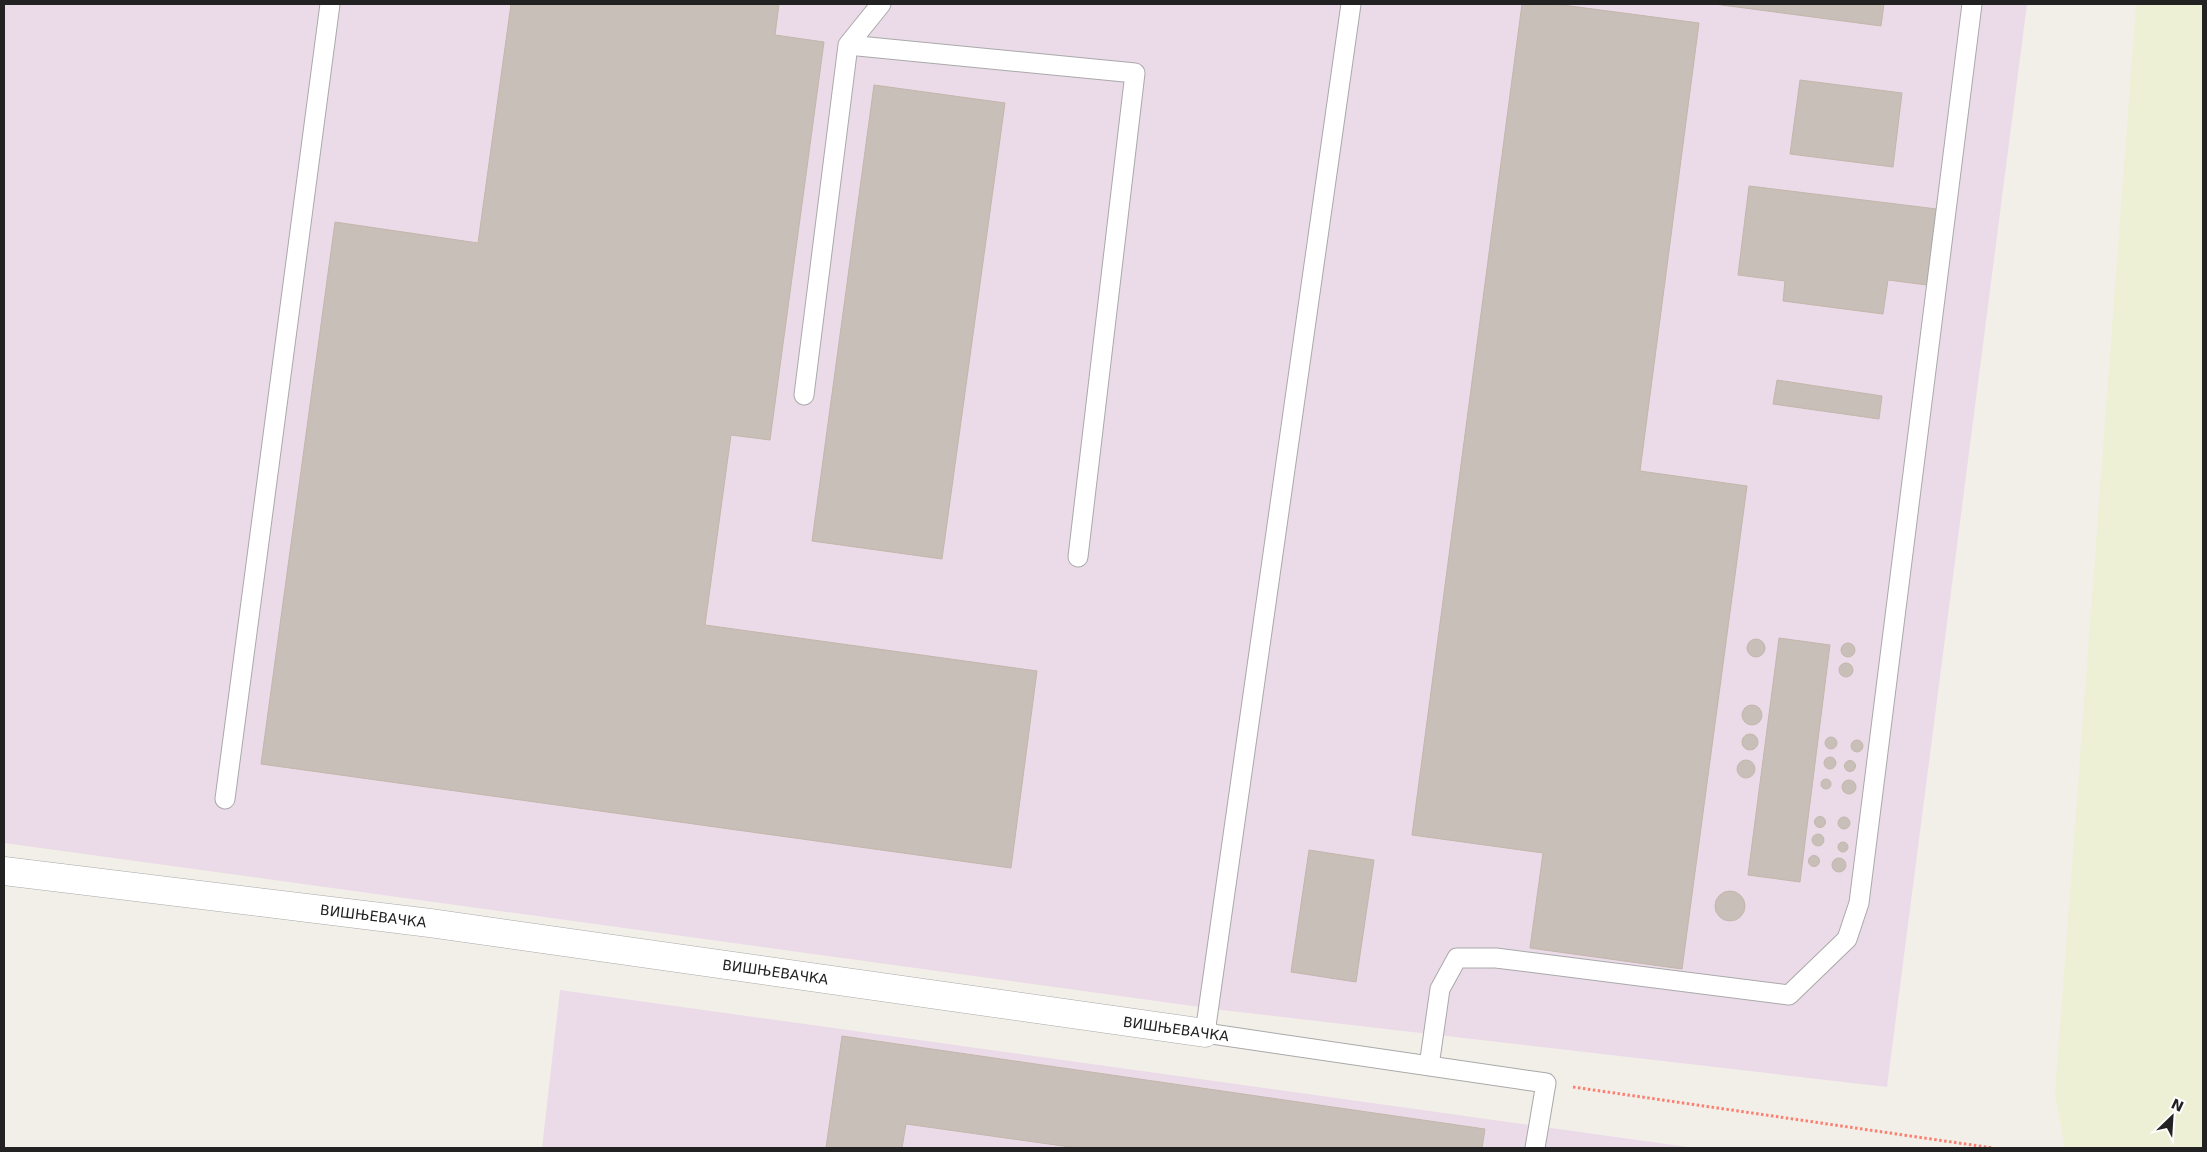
<svg xmlns="http://www.w3.org/2000/svg" width="2207" height="1152" viewBox="0 0 2207 1152" font-family="'DejaVu Sans',sans-serif">
  <rect width="100%" height="100%" fill="#f2efe9"/>
  <path fill="#ebdbe8" d="M4,4H2027L1887,1087L1222,1010L4,843Z
    M560,990L1695,1148H542Z"/>
  <path fill="#eef0d5" d="M2136,4H2203V1148H2065L2055,1094Z"/>
  <path fill="#c7bfb8" stroke="#c4b6ab" d="M511,4H779L775,35L824,42L770,440L731,435L705,625L1037,671L1011,868L261,764L335,222L478,243Z
    M1522,4H1555L1699,23L1640,471L1747,486L1682,969L1530,948L1543,853L1412,835Z
    M1714,4H1884L1881,26Z
    M1800,80L1902,93L1893,167L1790,154Z
    M874,85L1005,103L942,559L812,541Z
    M1749,186L1937,209L1927,285L1888,280L1883,314L1783,301L1785,281L1738,275Z
    M1777,380L1882,396L1879,419L1773,404Z
    M1779,638L1830,645L1800,882L1748,875Z
    M1747 648a9 9 0 1 1 18 0a9 9 0 1 1-18 0Z
    M1841 650a7 7 0 1 1 14 0a7 7 0 1 1-14 0Z
    M1839 670a7 7 0 1 1 14 0a7 7 0 1 1-14 0Z
    M1742 715a10 10 0 1 1 20 0a10 10 0 1 1-20 0Z
    M1742 742a8 8 0 1 1 16 0a8 8 0 1 1-16 0Z
    M1825 743a6 6 0 1 1 12 0a6 6 0 1 1-12 0Z
    M1851 746a6 6 0 1 1 12 0a6 6 0 1 1-12 0Z
    M1824 763a6 6 0 1 1 12 0a6 6 0 1 1-12 0Z
    M1737 769a9 9 0 1 1 18 0a9 9 0 1 1-18 0Z
    M1844.5 766a5.5 5.5 0 1 1 11 0a5.5 5.5 0 1 1-11 0Z
    M1821 784a5 5 0 1 1 10 0a5 5 0 1 1-10 0Z
    M1842 787a7 7 0 1 1 14 0a7 7 0 1 1-14 0Z
    M1814.5 822a5.5 5.5 0 1 1 11 0a5.5 5.5 0 1 1-11 0Z
    M1838 823a6 6 0 1 1 12 0a6 6 0 1 1-12 0Z
    M1812 840a6 6 0 1 1 12 0a6 6 0 1 1-12 0Z
    M1838 847a5 5 0 1 1 10 0a5 5 0 1 1-10 0Z
    M1309,850L1374,860L1356,982L1291,972Z
    M1808.5 861a5.5 5.5 0 1 1 11 0a5.5 5.5 0 1 1-11 0Z
    M1832 865a7 7 0 1 1 14 0a7 7 0 1 1-14 0Z
    M1715 906a15 15 0 1 1 30 0a15 15 0 1 1-30 0Z
    M842,1036L1485,1129L1482,1148H1077L906,1124L902,1148H826Z"/>
  <g fill="none" stroke-linecap="round" stroke-linejoin="round">
    <g stroke="#a9a9a9" stroke-width="21">
      <path id="lane" d="M1351,4L1205,1033L1546,1083L1535,1148
        M848,45L1135,73L1078,557
        M804,395L848,45L881,4
        M225,799L330,4
        M1429,1066L1440,989L1457,958H1496L1789,995L1847,939L1859,903L1972,4"/>
    </g>
    <g stroke="#a9a9a9" stroke-width="29">
      <g id="street">
        <path id="s1" d="M4,871L430,923L1205,1033"/>
      </g>
    </g>
    <path stroke="#fa8072" stroke-width="3" stroke-dasharray="2.5 2.5" stroke-linecap="butt" d="M1573,1087L1993,1148"/>
    <use href="#lane" stroke="#fff" stroke-width="19"/>
    <use href="#street" stroke="#fff" stroke-width="28"/>
  </g>
  <g text-anchor="middle" dominant-baseline="central" stroke-width="4.5" stroke-linejoin="round" paint-order="stroke">
    <g font-size="14" fill="#222" stroke="#fff">
      <text stroke="none"><textPath href="#s1" startOffset="372">ВИШЊЕВАЧКА</textPath></text>
      <text stroke="none"><textPath href="#s1" startOffset="778">ВИШЊЕВАЧКА</textPath></text>
      <text transform="translate(1176 1029) rotate(8)">ВИШЊЕВАЧКА</text>
    </g>
  </g>
  <rect width="2207" height="1152" fill="none" stroke="#222222" stroke-width="10"/>
  <g transform="translate(2172 1117) rotate(25)" stroke="#ffffff" stroke-width="4" paint-order="stroke">
  <path d="M0-4L9 19L0 12L-9 19Z" fill="#222222"/>
  <text y="-8" font-size="14" font-weight="bold" text-anchor="middle" fill="#222222">N</text>
  </g>
</svg>
